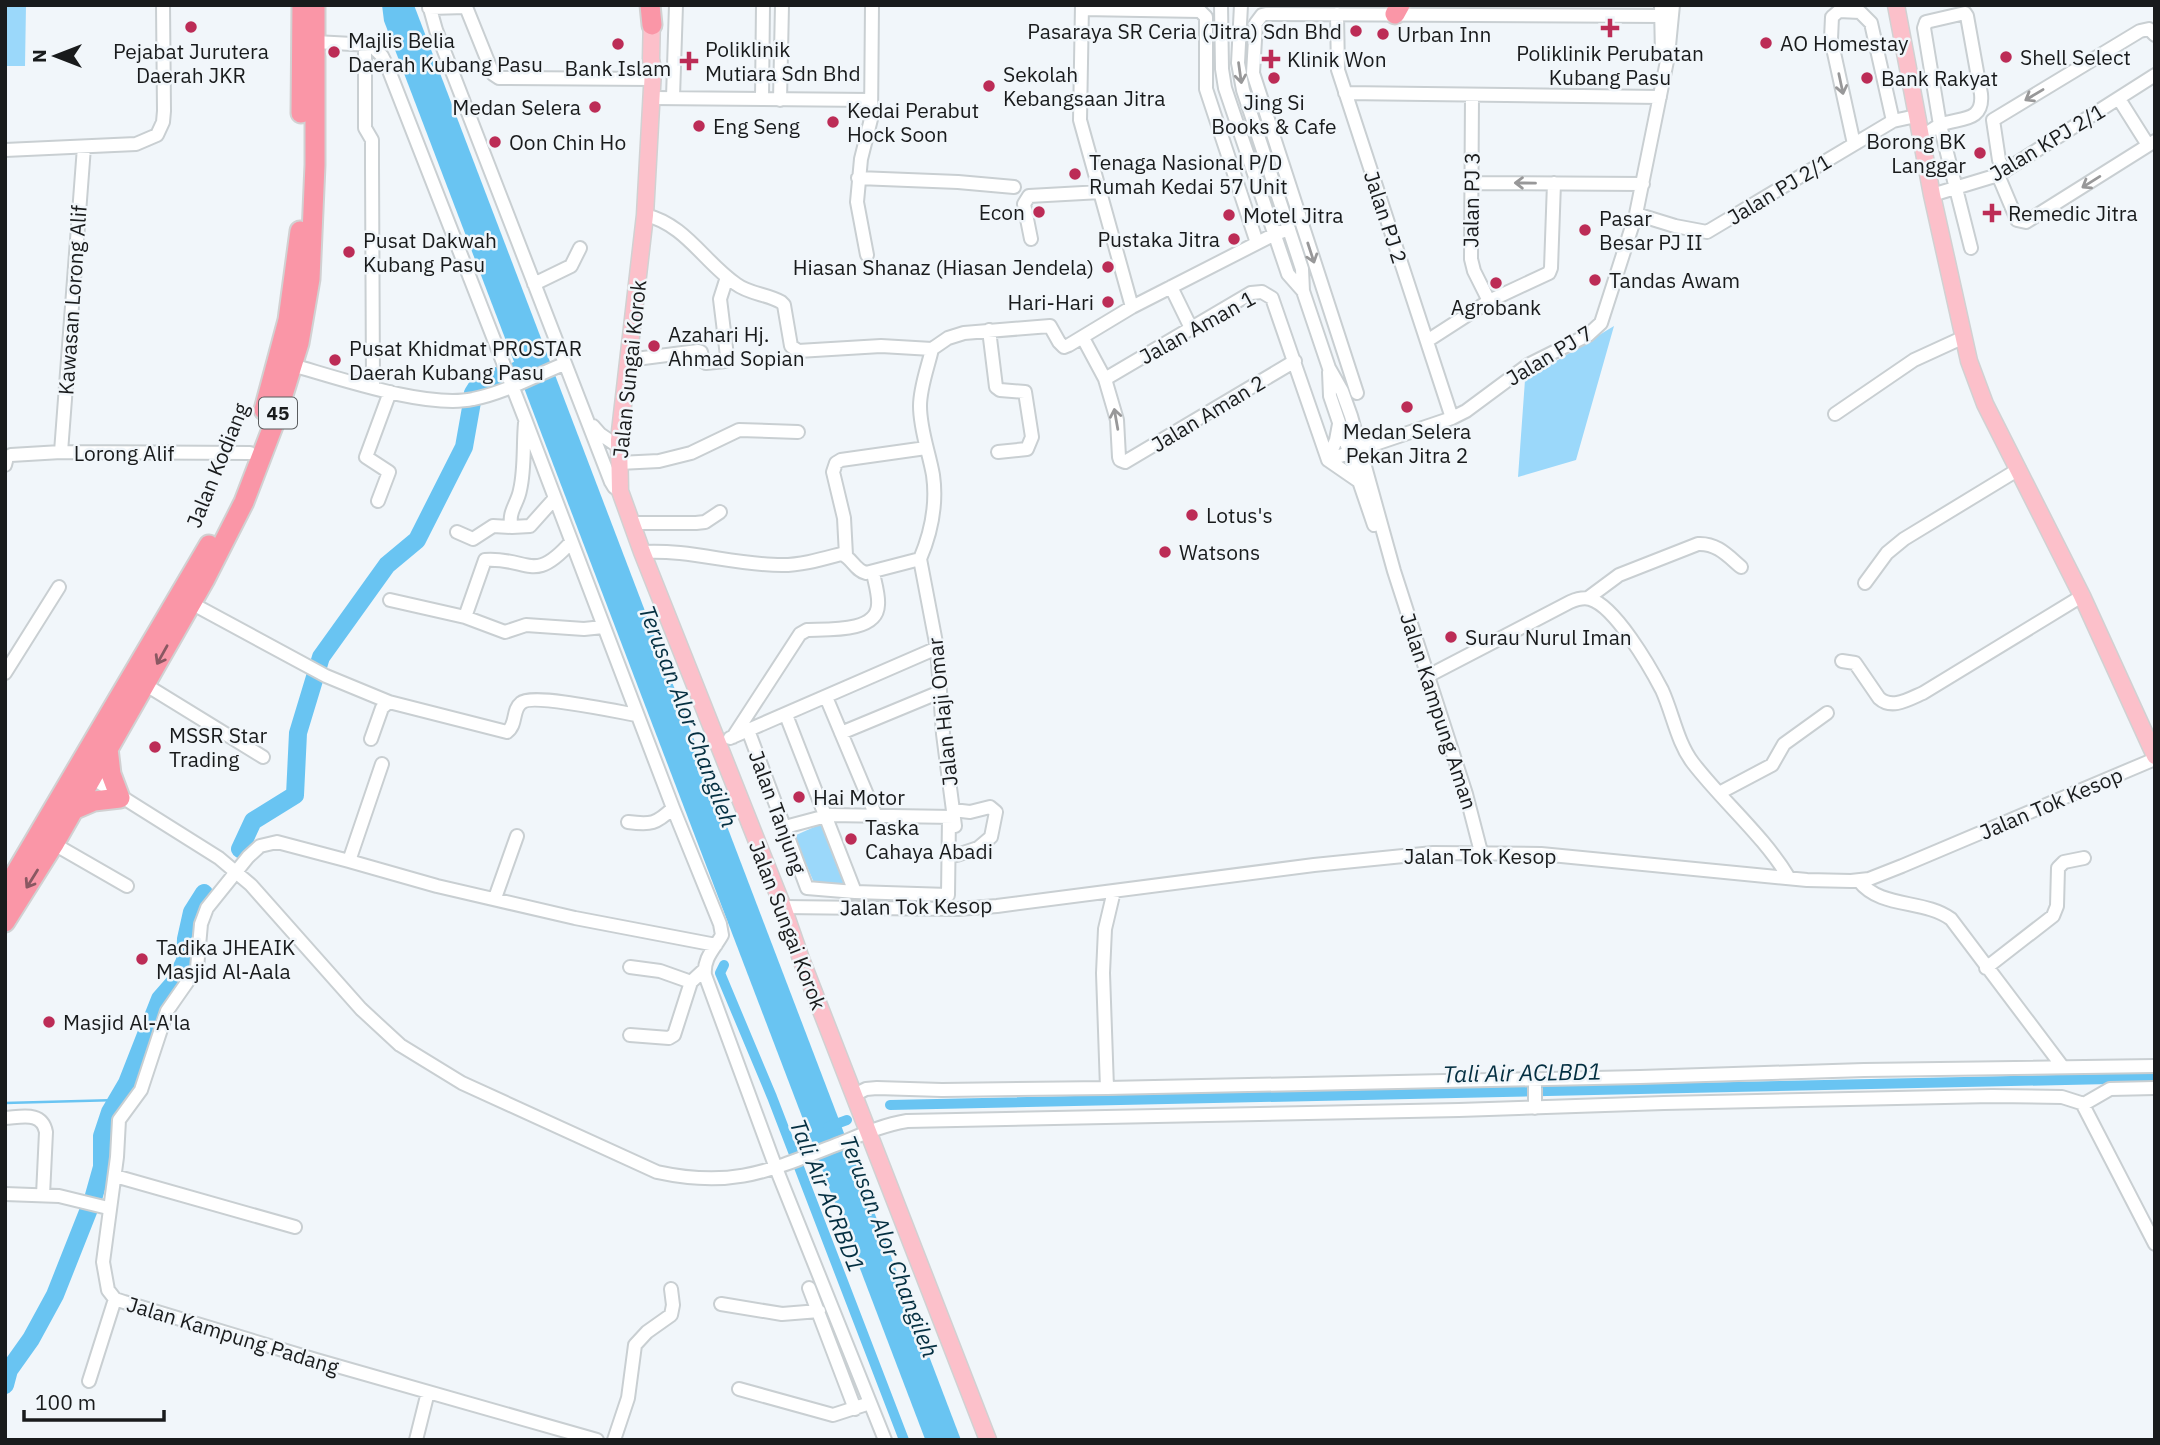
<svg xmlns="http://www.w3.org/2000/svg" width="2160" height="1445" viewBox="0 0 2160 1445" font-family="'IBM Plex Sans',sans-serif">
  <rect width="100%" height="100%" fill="#f1f6fa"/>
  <path fill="#9bd8fa" d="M5,5H26L25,66H5Z
    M1614,326L1576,460L1518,477L1525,380Z
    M823,823L851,889L815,885L794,836Z"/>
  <path fill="#69c4f2" d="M382,5H414L961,1440L925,1439L384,21Z"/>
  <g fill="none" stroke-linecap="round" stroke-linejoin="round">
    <path stroke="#69c4f2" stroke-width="2.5" d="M5,1103L118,1100"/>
    <path stroke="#69c4f2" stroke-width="10" d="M496,376L527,361
      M724,965L720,973L772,1097L904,1440
      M890,1105L2155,1078
      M828,1127L847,1120"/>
    <path stroke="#69c4f2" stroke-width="18" d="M473,393L480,382L496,376
      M240,849L253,821L295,795L298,733L321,657L387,565L417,540L464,447L472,402
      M5,1385L9,1370L31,1339L55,1295L93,1199L102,1167V1136L110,1112L127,1083L160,999L174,983L185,961L186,939L192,912L204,893"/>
    <g stroke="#c9cfd2" stroke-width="16">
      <path id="minor" d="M429,5L436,30L611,482L614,487L620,491
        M1082,5L1080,120L1132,307
        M1221,5L1222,69L1225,88L1288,274L1303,291
        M1241,5L1238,63L1243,90L1302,269L1303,291L1329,368L1342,391L1351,416L1394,571L1466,794L1481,852
        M1661,5L1662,56
        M429,8L466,7L493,74L499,78L653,79
        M1082,9L1200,11L1206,17V89L1257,243
        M1337,14L1338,70L1452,418
        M315,42L371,45L382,56L388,68L525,419L673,808L720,924L722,935C715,948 703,958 705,975L776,1168L885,1440
        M365,43V128L372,140V165L373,387
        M1345,93L1660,97
        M1472,95L1471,259L1474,271L1489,301
        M673,97L676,5
        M653,98L871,100
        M762,99L763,5
        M2119,99L2148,145
        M780,100L782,5
        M1921,138C1927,134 1933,128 1940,125C1959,117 1984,123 1981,94L1967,16L1965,13L1926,22L1924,28L1940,125L1971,248
        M1854,144L1831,39L1832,17L1839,11L1860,12L1871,23L1893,121
        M5,150L136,144L157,135L163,122L164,111L163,5
        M2005,171L1999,160L1993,120L2140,31L2149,29L2155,35
        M1998,175L2017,220L2026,222L2155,141
        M858,178L958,182L1014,187
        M1473,183L1643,184
        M1932,195L1998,175L2155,75
        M1636,214L1675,226L1707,232L1893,121L1916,116
        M645,215C685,224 704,262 736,284C749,294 767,294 781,302L784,305L791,346L798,351L881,346L932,349L948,338L964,333L1050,326L1059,342L1064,347L1069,345L1132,307L1275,234L1289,229
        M1031,239L1024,204L1029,196L1101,192
        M867,255L857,202L861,159L871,119L872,5
        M534,284L571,266L580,248
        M1171,287L1191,328
        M989,330L996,387L1000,390L1025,392L1032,437L1027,449L998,452
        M1083,338L1105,379L1251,293L1262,292L1272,298L1328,460L1357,480
        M1427,341L1489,301L1549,273L1551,268L1554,183
        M628,360L698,351L701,352L703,361L706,363L725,361L727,356L720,299L727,277
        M292,365C338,378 428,409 473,399C504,393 534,376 564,364
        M1329,372L1330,396L1374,525
        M1105,379L1117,420L1119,457L1120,460L1125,462L1295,361
        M1357,393L1253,73L1256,23L1262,15L1266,14L1662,16
        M1835,414L1914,360L1962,338
        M525,423C523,445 525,469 520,490C518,503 507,513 512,527L530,526L555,498
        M593,426L600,434L619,447
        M61,452L84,147
        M1328,460L1452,418L1466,411L1528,365L1588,335L1601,323L1636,214L1668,56L1673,5
        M1328,460L1336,440L1339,424
        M619,463L659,461L691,453L739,430L798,432
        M5,465L7,457L11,455L61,452L250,453
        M378,501L389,472L366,457L390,392
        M631,523H696L705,522L720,512
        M457,532L473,539L493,526L512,527
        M642,552C689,549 735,565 782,565C802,565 822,559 841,554C852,557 854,570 866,573L920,559C931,533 937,503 933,475C929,452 920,430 920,406C920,387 928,367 932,349
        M846,555L844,518L833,472L836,463L841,460L926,448
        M920,559L937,648L943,734L955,826
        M1865,583L1887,553L1904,539L2019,469
        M1588,598L1619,575L1698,544C1717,543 1728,556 1741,567
        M390,600L465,617L485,560C529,557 533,585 571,542
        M191,603L326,676L389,702
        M465,617L505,632L526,625L584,629L603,627
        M1842,661L1855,663L1879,698C1892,710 1909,699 1923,693L2082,596
        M5,673L59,587
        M1428,676L1570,602C1577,599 1583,597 1590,599C1615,606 1650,667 1662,690C1673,714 1677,742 1693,763C1724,803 1763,835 1789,878
        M146,685L263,757
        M826,697L876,816
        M786,715L855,892L948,895L949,817
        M748,730L807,888L855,892
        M841,733L940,692
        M733,737L800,634L807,630C826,629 877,633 878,605C879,595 875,583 873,573
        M730,738L937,648
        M371,739L382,708L389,702L507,732C517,725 512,710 521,703C532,693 619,712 637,715
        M382,764L349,861L437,886L575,918L716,945
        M87,775L219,858L251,885L361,1009L400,1045L462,1083L657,1172C735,1189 770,1170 841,1143C863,1134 883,1125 907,1121L1459,1110L1664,1103L1992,1096L2062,1097L2084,1104L2110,1089L2155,1088
        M1721,792L1772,765L1784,744L1827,713
        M953,810L970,812L990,807L996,812L991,837L978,848L957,855
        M628,822C651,825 656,824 673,808
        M785,827L830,815L954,817
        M54,844L127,886
        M349,861L277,842L260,846L248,857L207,908L201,924L197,968L167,1011L141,1090L119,1120L117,1157L103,1262L108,1290L115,1299L124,1302L316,1360L597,1440
        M1859,881C1881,909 1924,899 1951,919L2062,1066
        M495,898L517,836
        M783,907L958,909L997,906L1314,865L1433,853L1541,854L1807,880L1851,881L1869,879L1902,866L2155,759
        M630,967L660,971L691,982
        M1986,968L2053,916L2057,906L2058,868L2064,862L2084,858
        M630,1035L669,1038L674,1035L691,982L704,970
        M1107,1088L1103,973L1105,929L1114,891
        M854,1095L866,1089L877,1088L942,1090L1107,1088L1640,1077L1864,1070L2155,1066
        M2082,1103L2155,1244
        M1535,1108V1079
        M5,1118C22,1117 42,1111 46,1132L43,1195
        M115,1176L295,1227
        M5,1194L59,1196L108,1208
        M809,1288L855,1409
        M721,1304L782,1314L819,1311
        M89,1381L115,1299
        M739,1389L833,1415L870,1403
        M416,1440L428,1392
        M614,1440L628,1398L635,1345L647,1332L671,1315L673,1305L671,1289"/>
    </g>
    <g stroke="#d1d1d2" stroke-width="19">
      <path id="major" d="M1896,5L1932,195L1969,361L1985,404L2082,596L2155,756
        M652,15L651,59L653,70L645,215L619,440L620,491L642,552L783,907L801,959L988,1440"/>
    </g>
    <g stroke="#d1d1d2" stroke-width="23">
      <path id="highway" d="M650,5L652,25
        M1395,14L1400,5
        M301,113L302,5
        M264,410L288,320L300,231
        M73,810L94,801L120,798L111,774L108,748
        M5,891L209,545
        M5,922L54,844L205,579L244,502L275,421L299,343L310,279L315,165V5"/>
    </g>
    <use href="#minor" stroke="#fff" stroke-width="12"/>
    <use href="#major" stroke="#fcc0ca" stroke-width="16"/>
    <use href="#highway" stroke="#fa96a7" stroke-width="19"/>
  </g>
  <defs><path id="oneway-shaft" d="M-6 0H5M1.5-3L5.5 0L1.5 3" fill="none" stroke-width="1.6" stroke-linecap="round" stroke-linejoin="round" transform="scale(1.75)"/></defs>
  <g stroke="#989899">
    <use href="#oneway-shaft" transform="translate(1240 73) rotate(82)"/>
    <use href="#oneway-shaft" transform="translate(1841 84) rotate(78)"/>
    <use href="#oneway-shaft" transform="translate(2034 95) rotate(149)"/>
    <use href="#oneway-shaft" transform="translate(2091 182) rotate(148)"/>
    <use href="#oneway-shaft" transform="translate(1525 183) rotate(-179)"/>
    <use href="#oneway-shaft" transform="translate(1311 253) rotate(72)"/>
    <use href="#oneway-shaft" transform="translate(1116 419) rotate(-100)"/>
  </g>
  <g stroke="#8a5862">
    <use href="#oneway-shaft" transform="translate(162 655) rotate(119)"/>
    <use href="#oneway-shaft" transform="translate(32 879) rotate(122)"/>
  </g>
  <g fill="#bc2c56" stroke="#f1f6fa" stroke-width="2.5">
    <circle cx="191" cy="27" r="7"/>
    <path d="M1606.5 17.5h7v7h7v7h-7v7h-7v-7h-7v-7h7z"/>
    <circle cx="1356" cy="31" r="7"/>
    <circle cx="1383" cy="34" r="7"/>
    <circle cx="1766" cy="43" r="7"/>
    <circle cx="618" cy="44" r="7"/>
    <circle cx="334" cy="52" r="7"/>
    <circle cx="2006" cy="57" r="7"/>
    <path d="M1267.5 48.5h7v7h7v7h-7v7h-7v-7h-7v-7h7z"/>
    <path d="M685.5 50.5h7v7h7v7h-7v7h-7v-7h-7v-7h7z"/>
    <circle cx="1274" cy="78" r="7"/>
    <circle cx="1867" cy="78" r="7"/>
    <circle cx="989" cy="86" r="7"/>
    <circle cx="595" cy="107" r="7"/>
    <circle cx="833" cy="122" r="7"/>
    <circle cx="699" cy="126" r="7"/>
    <circle cx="495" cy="142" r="7"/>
    <circle cx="1980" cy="153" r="7"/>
    <circle cx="1075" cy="174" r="7"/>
    <circle cx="1039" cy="212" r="7"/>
    <path d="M1988.5 202.5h7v7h7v7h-7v7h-7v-7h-7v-7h7z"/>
    <circle cx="1229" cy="215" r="7"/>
    <circle cx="1585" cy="230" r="7"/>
    <circle cx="1234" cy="239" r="7"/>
    <circle cx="349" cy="252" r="7"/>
    <circle cx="1108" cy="267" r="7"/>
    <circle cx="1595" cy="280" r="7"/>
    <circle cx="1496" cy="283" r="7"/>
    <circle cx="1108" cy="302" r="7"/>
    <circle cx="654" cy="346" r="7"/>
    <circle cx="335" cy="360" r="7"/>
    <circle cx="1407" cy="407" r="7"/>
    <circle cx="1192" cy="515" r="7"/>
    <circle cx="1165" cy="552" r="7"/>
    <circle cx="1451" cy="637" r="7"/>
    <circle cx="155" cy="747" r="7"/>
    <circle cx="799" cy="797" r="7"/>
    <circle cx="851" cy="839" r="7"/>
    <circle cx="142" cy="959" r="7"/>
    <circle cx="49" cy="1022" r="7"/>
  </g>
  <g text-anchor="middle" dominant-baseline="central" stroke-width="5" stroke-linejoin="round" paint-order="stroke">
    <rect fill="#f1f6fa" stroke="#5a5d5f" stroke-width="2" x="259" y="397.5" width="38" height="31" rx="5"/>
    <g font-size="19" font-weight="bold" fill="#191b1c">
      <text x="278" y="413">45</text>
    </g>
    <g font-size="21" fill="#191b1c" stroke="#f1f6fa" text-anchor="start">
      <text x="1342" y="31" text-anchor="end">Pasaraya SR Ceria (Jitra) Sdn Bhd</text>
      <text x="1397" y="34">Urban Inn</text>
      <text x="348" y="40">Majlis Belia<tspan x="348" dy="24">Daerah Kubang Pasu</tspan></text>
      <text x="1780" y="43">AO Homestay</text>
      <text x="705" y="49">Poliklinik<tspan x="705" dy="24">Mutiara Sdn Bhd</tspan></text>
      <text x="191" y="51" text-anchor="middle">Pejabat Jurutera<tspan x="191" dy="24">Daerah JKR</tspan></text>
      <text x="1610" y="53" text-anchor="middle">Poliklinik Perubatan<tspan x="1610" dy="24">Kubang Pasu</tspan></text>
      <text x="2020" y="57">Shell Select</text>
      <text x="1287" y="59">Klinik Won</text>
      <text x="618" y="68" text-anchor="middle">Bank Islam</text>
      <text x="1003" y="74">Sekolah<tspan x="1003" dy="24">Kebangsaan Jitra</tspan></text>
      <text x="1881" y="78">Bank Rakyat</text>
      <text x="1274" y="102" text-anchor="middle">Jing Si<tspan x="1274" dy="24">Books &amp; Cafe</tspan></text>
      <text x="581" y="107" text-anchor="end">Medan Selera</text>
      <text x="847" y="110">Kedai Perabut<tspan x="847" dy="24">Hock Soon</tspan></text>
      <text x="713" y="126">Eng Seng</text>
      <text x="1966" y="141" text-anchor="end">Borong BK<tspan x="1966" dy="24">Langgar</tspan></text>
      <text x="509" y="142">Oon Chin Ho</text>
      <text x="1089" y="162">Tenaga Nasional P/D<tspan x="1089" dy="24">Rumah Kedai 57 Unit</tspan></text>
      <text x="1025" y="212" text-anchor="end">Econ</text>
      <text x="2008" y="213">Remedic Jitra</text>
      <text x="1243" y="215">Motel Jitra</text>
      <text x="1599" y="218">Pasar<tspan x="1599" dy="24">Besar PJ II</tspan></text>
      <text x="1220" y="239" text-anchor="end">Pustaka Jitra</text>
      <text x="363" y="240">Pusat Dakwah<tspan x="363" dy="24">Kubang Pasu</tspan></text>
      <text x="1094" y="267" text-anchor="end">Hiasan Shanaz (Hiasan Jendela)</text>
      <text x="1609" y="280">Tandas Awam</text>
      <text x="1094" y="302" text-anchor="end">Hari-Hari</text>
      <text x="1496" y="307" text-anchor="middle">Agrobank</text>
      <text x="668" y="334">Azahari Hj.<tspan x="668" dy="24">Ahmad Sopian</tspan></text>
      <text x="349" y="348">Pusat Khidmat PROSTAR<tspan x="349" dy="24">Daerah Kubang Pasu</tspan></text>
      <text x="1407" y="431" text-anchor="middle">Medan Selera<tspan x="1407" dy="24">Pekan Jitra 2</tspan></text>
      <text x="1206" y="515">Lotus's</text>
      <text x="1179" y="552">Watsons</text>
      <text x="1465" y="637">Surau Nurul Iman</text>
      <text x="169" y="735">MSSR Star<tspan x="169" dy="24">Trading</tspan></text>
      <text x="813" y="797">Hai Motor</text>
      <text x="865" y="827">Taska<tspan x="865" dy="24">Cahaya Abadi</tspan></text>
      <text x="156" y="947">Tadika JHEAIK<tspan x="156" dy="24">Masjid Al-Aala</tspan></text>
      <text x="63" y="1022">Masjid Al-A'la</text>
    </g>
    <g font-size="21" fill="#191b1c" stroke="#f1f6fa">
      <text transform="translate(2047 142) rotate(-31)">Jalan KPJ 2/1</text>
      <text transform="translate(1779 189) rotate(-31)">Jalan PJ 2/1</text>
      <text transform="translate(1471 200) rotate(-89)">Jalan PJ 3</text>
      <text transform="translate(1386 217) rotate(72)">Jalan PJ 2</text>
      <text transform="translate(72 300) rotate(-86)">Kawasan Lorong Alif</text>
      <text transform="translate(1197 327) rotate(-29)">Jalan Aman 1</text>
      <text transform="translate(1549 355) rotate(-31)">Jalan PJ 7</text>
      <text transform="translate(629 369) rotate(-84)">Jalan Sungai Korok</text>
      <text transform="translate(1208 413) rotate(-31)">Jalan Aman 2</text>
      <text x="124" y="453">Lorong Alif</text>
      <text transform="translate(217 465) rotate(-68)">Jalan Kodiang</text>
      <text transform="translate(1439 711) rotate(72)">Jalan Kampung Aman</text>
      <text transform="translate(942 712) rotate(-96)">Jalan Haji Omar</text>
      <text transform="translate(2051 803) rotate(-23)">Jalan Tok Kesop</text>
      <text transform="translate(778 812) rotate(70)">Jalan Tanjung</text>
      <text x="1480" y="856">Jalan Tok Kesop</text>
      <text transform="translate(916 906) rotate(-1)">Jalan Tok Kesop</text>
      <text transform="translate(788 925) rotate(69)">Jalan Sungai Korok</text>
      <text transform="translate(233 1335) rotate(17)">Jalan Kampung Padang</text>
    </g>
    <g font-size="23" font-style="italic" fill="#042f41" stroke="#f1f6fa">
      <text transform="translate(689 716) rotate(69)">Terusan Alor Changileh</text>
      <text transform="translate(1522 1072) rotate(-1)">Tali Air ACLBD1</text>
      <text transform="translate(828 1195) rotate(68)">Tali Air ACRBD1</text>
      <text transform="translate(890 1246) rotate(69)">Terusan Alor Changileh</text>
    </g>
  </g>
  <rect width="2160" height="1445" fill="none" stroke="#191b1c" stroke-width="14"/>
  <g transform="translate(56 56) rotate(270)" stroke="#f1f6fa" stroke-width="5" paint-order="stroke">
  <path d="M0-5L12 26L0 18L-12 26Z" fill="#191b1c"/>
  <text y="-10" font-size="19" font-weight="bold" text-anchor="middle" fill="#191b1c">N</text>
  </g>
  <path d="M24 1410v10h140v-10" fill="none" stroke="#191b1c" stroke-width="3.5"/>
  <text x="35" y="1410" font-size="21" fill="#191b1c" stroke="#f1f6fa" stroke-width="5" paint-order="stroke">100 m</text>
</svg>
